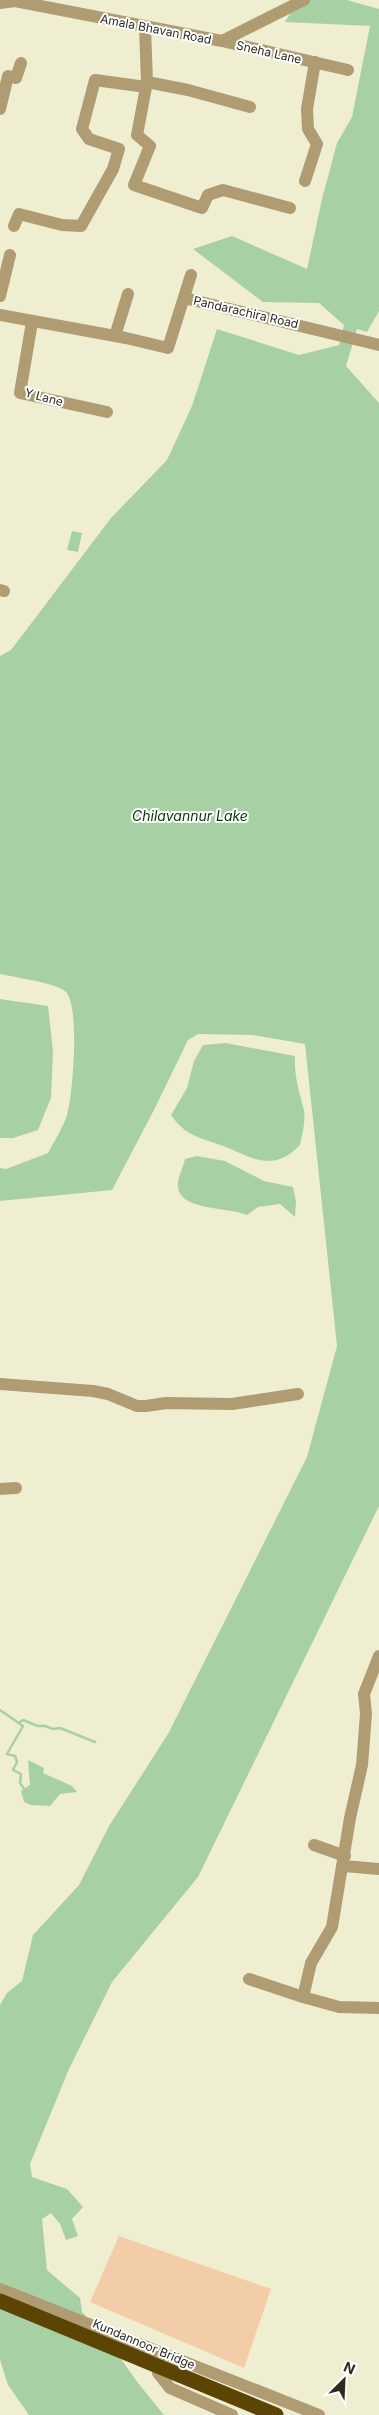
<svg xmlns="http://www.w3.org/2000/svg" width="379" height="2415" viewBox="0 0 379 2415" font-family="Inter,sans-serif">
  <rect width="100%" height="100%" fill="#f0eed1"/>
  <path fill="#f3cda8" d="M119,2236L271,2289L244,2368L90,2302Z"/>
  <path fill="#a8d0a5" d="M298,0H347L379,9V311L367,332L357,329L346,366L379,403V1506L198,1877L112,1982L69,2069L30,2164L32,2177L67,2189L83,2207L72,2219L78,2236L66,2240L60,2224L51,2213L42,2219L47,2270L80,2298L82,2312L104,2335L138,2383L164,2415H29L8,2385L0,2360V2005L7,1993L22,1981L33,1935L79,1885L109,1826L168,1734L307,1457L337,1346L305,1044L252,1035L198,1034L188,1040L155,1108L112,1190L0,1201V1168L6,1169L48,1153C54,1141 63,1128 67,1115C73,1094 80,1007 66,992C58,983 13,977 0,974V656L11,650L111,518L167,460L192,406L217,329L299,355L339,345L344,325L319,303L263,302L193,249L232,236L307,269L322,199L337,143L352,117L370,26L285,22Z
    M72,531L82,533L78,552L67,550Z
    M0,999L48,1006L53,1051L51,1098L38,1130L13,1138H0Z
    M226,1043L295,1056C294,1075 299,1091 304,1110C306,1120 302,1135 300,1145C272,1174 252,1157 223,1146C200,1137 186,1137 171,1115L187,1088L194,1061L203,1045Z
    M197,1156L225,1161L264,1181L293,1187L296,1201L295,1217L280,1204L258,1207L247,1215C230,1207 180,1211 178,1187C177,1178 183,1168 185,1159Z
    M28,1760L44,1768L43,1773L72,1786L77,1792L60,1794L50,1806L31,1805L24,1802L21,1791L30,1785Z"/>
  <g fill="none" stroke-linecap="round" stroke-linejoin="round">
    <path stroke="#a8d0a5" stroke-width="2.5" d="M0,1710L23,1726L7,1754L15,1756L17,1762L13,1770L21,1774L20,1783L25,1790
      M20,1722L23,1720L38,1726H45L53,1729L60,1728L95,1742"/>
    <path stroke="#af9c73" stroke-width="12" d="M0,3L15,1L222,41L304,0
      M145,27L147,82L137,135L150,146L134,185L202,208L208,195L223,190L290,208
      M222,41L348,70
      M147,82L188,90L250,107
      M0,109L8,76L16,78L21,63
      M305,181L317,144L308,129L307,109L315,62
      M14,226L19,214L62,225L81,226L113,169L119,149L89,139L82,129L95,80L146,87
      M0,296L10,255
      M184,298L379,345
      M0,315L126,338L168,348L191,275
      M32,322L20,393L107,412
      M115,336L128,294
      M0,590L4,591
      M0,1384L93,1391L108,1394L137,1406H146L166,1403L232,1404L298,1394
      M0,1489L16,1488
      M379,1656L364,1694L366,1714L362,1765L350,1818L332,1927L311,1963L303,1997L339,2007L379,2008
      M314,1845L345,1856
      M344,1866L379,1869
      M249,1979L303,1997
      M0,2289L319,2415
      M158,2373L170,2388L232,2415"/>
    <path stroke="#5b4404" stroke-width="15" d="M0,2301L276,2415"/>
  </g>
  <g text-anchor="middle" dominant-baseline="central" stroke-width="4" stroke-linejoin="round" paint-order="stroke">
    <g font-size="12" fill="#2b2a1f" stroke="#fff">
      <text transform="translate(156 29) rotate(11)">Amala Bhavan Road</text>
      <text transform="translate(269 52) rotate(13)">Sneha Lane</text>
      <text transform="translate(246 312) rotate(13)">Pandarachira Road</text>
      <text transform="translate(44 397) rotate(15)">Y Lane</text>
      <text transform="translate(144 2344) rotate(23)">Kundannoor Bridge</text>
    </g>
    <g font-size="14" font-style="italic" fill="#003b02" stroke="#fff">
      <text x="190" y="815">Chilavannur Lake</text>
    </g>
  </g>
  <g transform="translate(344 2380) rotate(24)" stroke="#ffffff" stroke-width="4" paint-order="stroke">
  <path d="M0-4L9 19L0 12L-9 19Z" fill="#2b2a1f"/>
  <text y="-8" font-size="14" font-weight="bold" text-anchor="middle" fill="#2b2a1f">N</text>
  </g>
</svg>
